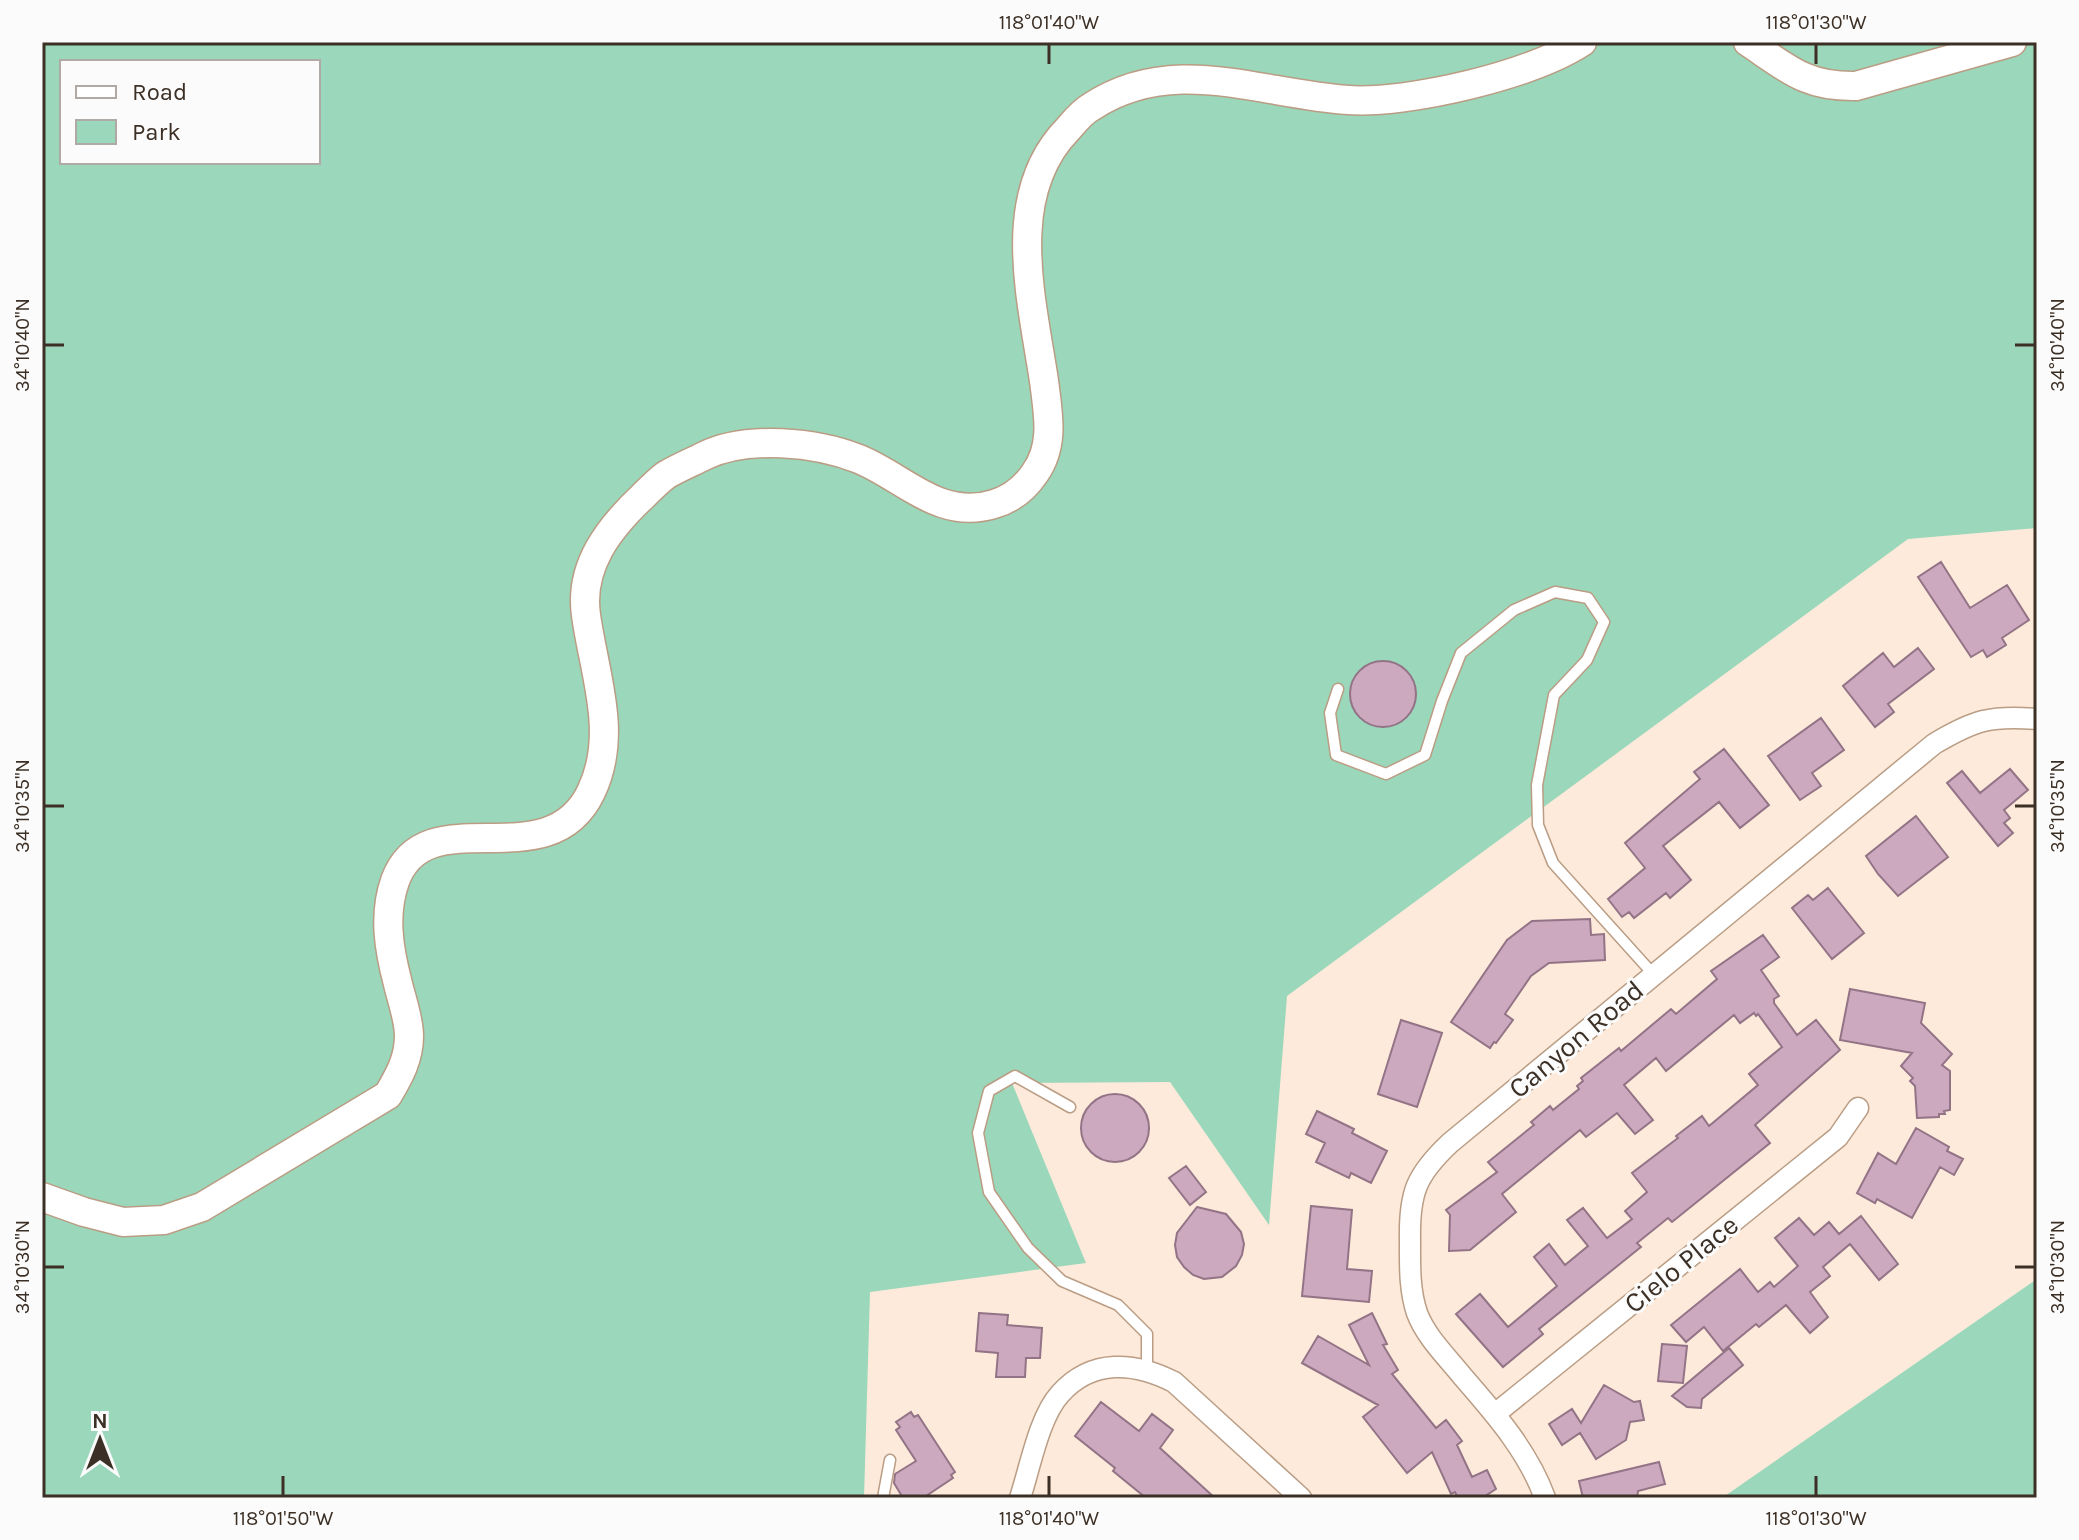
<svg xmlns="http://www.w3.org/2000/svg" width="2079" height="1540" viewBox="0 0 2079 1540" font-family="Karla,sans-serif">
  <rect width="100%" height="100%" fill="#fdeadb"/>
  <path fill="#9bd7ba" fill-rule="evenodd" d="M42,42H2037V528L1908,539L1287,996L1269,1225L1170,1082L1012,1083L1086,1263L870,1292L864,1498H42ZM62,62H318V162H62Z
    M2037,1279V1498H1722Z"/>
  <path fill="#cca9be" stroke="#937386" stroke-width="2" d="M1941,562L1970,608L2007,585L2029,620L2002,638L2006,645L1987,657L1983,650L1971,657L1918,577Z
    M1918,648L1934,669L1888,704L1894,712L1875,727L1843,686L1883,653L1894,667Z
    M1350 694a33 33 0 1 1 66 0a33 33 0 1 1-66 0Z
    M1821,718L1844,750L1812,773L1821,786L1800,800L1768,756Z
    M1724,749L1769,805L1740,828L1719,802L1663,846L1691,880L1670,898L1666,893L1634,918L1629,912L1622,917L1608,899L1645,868L1625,843L1700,779L1694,772Z
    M2010,769L2028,790L2004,810L2010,818L2004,823L2013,833L1998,846L1947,783L1962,771L1980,793Z
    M1916,816L1948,857L1898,896L1878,874L1866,856Z
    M1828,888L1864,933L1832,959L1792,908L1808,895L1813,900Z
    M1590,919L1591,935L1604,934L1605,960L1549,963L1531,976L1505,1014L1513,1020L1496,1043L1494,1042L1490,1048L1451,1022L1507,940L1532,921Z
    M1763,935L1779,957L1761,970L1779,996L1774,999V1003L1797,1035L1816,1020L1840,1050L1755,1125L1770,1143L1672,1222L1668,1218L1637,1243L1641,1247L1539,1329L1543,1334L1503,1367L1456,1314L1480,1294L1508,1327L1557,1286L1534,1257L1549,1244L1565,1265L1588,1246L1567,1220L1583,1208L1607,1238L1632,1219L1625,1211L1647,1192L1632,1173L1678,1138L1676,1136L1702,1116L1709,1126L1758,1085L1749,1074L1782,1047L1758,1014L1756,1016L1754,1013L1740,1023L1734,1015L1666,1071L1656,1058L1624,1085L1653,1120L1635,1134L1617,1113L1586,1137L1580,1130L1502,1194L1516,1212L1470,1250L1449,1251L1450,1215L1446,1210L1497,1172L1488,1162L1534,1125L1531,1122L1550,1106L1553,1110L1579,1089L1577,1086L1583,1081L1581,1078L1619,1048L1621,1051L1671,1009L1676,1014L1717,979L1711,971Z
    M1850,989L1925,1003L1921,1023L1952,1054L1942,1065L1950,1071V1110L1944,1111L1945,1114H1939V1117L1917,1118L1915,1086L1910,1081L1913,1078L1901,1066L1912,1053L1840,1040Z
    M1401,1020L1442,1033L1417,1107L1378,1094Z
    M1081 1128a34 34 0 1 1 68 0a34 34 0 1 1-68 0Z
    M1317,1111L1354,1129L1352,1133L1387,1151L1371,1183L1351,1173L1349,1178L1316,1162L1325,1143L1306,1134Z
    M1916,1128L1949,1147L1947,1151L1963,1159L1954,1175L1940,1167L1912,1218L1877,1199L1875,1203L1857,1193L1878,1153L1896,1164Z
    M1186,1166L1206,1192L1190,1205L1169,1178Z
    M1311,1206L1352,1210L1347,1269L1372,1271L1369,1302L1302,1296Z
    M1197,1207L1226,1214L1241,1232L1244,1244L1242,1255L1236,1266L1222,1277L1204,1279L1193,1275L1184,1267L1177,1257L1175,1245L1177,1233Z
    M1861,1216L1898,1264L1879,1280L1850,1244L1823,1267L1830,1276L1810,1292L1828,1317L1810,1333L1786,1305L1759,1327L1756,1324L1723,1351L1704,1327L1686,1342L1671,1325L1740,1269L1758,1292L1770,1282L1774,1287L1798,1266L1775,1238L1799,1218L1814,1235L1829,1222L1839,1234Z
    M979,1313L1008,1315L1007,1325L1042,1328L1040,1358H1026L1025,1377H996L998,1353L976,1351Z
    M1372,1313L1387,1344L1383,1345L1398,1370L1392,1374L1436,1428L1446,1420L1462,1441L1457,1445L1472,1477L1487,1470L1496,1489L1482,1498H1458L1455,1492L1451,1494L1432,1452L1407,1473L1363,1417L1378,1405L1302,1363L1318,1336L1369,1365L1349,1325Z
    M1662,1344L1687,1346L1683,1383L1658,1381Z
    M1729,1348L1743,1365L1702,1399L1701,1408L1687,1407L1672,1396Z
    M1604,1385L1634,1402L1640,1401L1644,1420L1630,1422L1626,1440L1596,1459L1580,1433L1562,1445L1549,1424L1572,1409L1581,1423Z
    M1101,1402L1139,1431L1152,1414L1173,1430L1160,1448L1215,1498H1146L1113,1471L1115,1468L1075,1436Z
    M911,1412L914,1417L918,1415L955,1472L951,1475L953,1478L923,1498H903L894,1483L895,1474L916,1461L896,1430L900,1427L896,1422Z
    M1659,1462L1665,1484L1638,1491L1637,1498H1583L1579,1481Z"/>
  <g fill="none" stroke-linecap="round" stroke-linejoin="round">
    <g stroke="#ba9d84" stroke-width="13">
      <path id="lane" d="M1338,689L1330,713L1336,755L1386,774L1425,755L1442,701L1461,653L1514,610L1555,592L1588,598L1604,622L1587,660L1554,695L1537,785L1538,825L1553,863L1654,975
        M1070,1107L1015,1076L989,1091L978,1133L989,1192L1028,1248L1062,1281L1118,1305L1147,1334V1370
        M883,1498L890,1460"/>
    </g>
    <g stroke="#ba9d84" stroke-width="23">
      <path id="street" d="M1495,1414L1838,1137L1858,1108
        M1020,1498C1030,1468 1039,1417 1060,1394C1092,1358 1135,1362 1174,1382L1301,1498
        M1545,1498C1528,1451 1495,1414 1463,1377C1447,1357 1426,1337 1417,1313C1409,1289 1410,1264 1410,1240C1409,1193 1416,1175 1450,1143L1934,744C1974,720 1991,715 2037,719"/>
    </g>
    <g stroke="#ba9d84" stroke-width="31">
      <path id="secondary" d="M1748,42C1788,69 1806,87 1856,86L2012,42
        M42,1197L84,1212L123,1222L164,1220L202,1207L388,1095C399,1076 409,1059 409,1036C409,1019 402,1001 398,984C389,950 383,915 395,881C426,795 548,882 591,792C619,734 594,674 586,615C579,566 609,528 643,496C650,489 658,481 666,475C678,468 692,462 704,456C747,435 816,442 859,459C905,478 940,521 994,504C1011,499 1025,488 1035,473C1055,445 1048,413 1044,381C1032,300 1003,195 1068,129C1075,121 1082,112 1091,107C1173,53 1259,94 1348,100C1409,104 1531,75 1582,42"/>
    </g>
    <use href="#lane" stroke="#fff" stroke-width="10"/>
    <use href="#street" stroke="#fff" stroke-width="20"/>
    <use href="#secondary" stroke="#fff" stroke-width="28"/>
  </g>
  <path fill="none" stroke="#3c3026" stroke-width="3" d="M1049,44V64M1816,44V64M44,345H64M2015,345H2035M44,806H64M2015,806H2035M44,1267H64M2015,1267H2035M283,1476V1496M1049,1476V1496M1816,1476V1496"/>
  <g text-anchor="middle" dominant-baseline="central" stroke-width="6" stroke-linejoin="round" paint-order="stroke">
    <g font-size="28" fill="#3c3026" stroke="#fbfbfb">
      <text transform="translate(1576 1039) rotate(-40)">Canyon Road</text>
      <text transform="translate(1681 1264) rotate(-39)">Cielo Place</text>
    </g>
  </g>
  <rect width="2079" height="1540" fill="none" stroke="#fbfbfb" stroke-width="88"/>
  <rect x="60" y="60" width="260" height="104" fill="#fbfbfb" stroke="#afaaa6" stroke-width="2"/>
  <rect x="76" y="86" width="40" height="12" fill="#ffffff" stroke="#afaaa6" stroke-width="2"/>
  <text x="132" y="100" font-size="24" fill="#3c3026">Road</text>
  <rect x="76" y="120" width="40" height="24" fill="#9bd7ba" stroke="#afaaa6" stroke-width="2"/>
  <text x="132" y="140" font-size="24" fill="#3c3026">Park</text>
  <g transform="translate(100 1440)" stroke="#fbfbfb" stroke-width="6" paint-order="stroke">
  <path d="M0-6L14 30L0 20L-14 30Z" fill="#3c3026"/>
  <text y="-12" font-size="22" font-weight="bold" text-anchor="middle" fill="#3c3026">N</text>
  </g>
  <rect x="44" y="44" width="1991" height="1452" fill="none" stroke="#3c3026" stroke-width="3"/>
  <g font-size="20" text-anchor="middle" fill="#3c3026">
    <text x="1049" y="29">118°01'40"W</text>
    <text x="1816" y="29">118°01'30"W</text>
    <text transform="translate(22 345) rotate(-90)" y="7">34°10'40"N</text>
    <text transform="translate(2057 345) rotate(-90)" y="7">34°10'40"N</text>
    <text transform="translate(22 806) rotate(-90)" y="7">34°10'35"N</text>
    <text transform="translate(2057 806) rotate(-90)" y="7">34°10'35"N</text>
    <text transform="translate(22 1267) rotate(-90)" y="7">34°10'30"N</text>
    <text transform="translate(2057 1267) rotate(-90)" y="7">34°10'30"N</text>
    <text x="283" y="1525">118°01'50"W</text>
    <text x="1049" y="1525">118°01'40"W</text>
    <text x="1816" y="1525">118°01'30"W</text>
  </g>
</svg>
